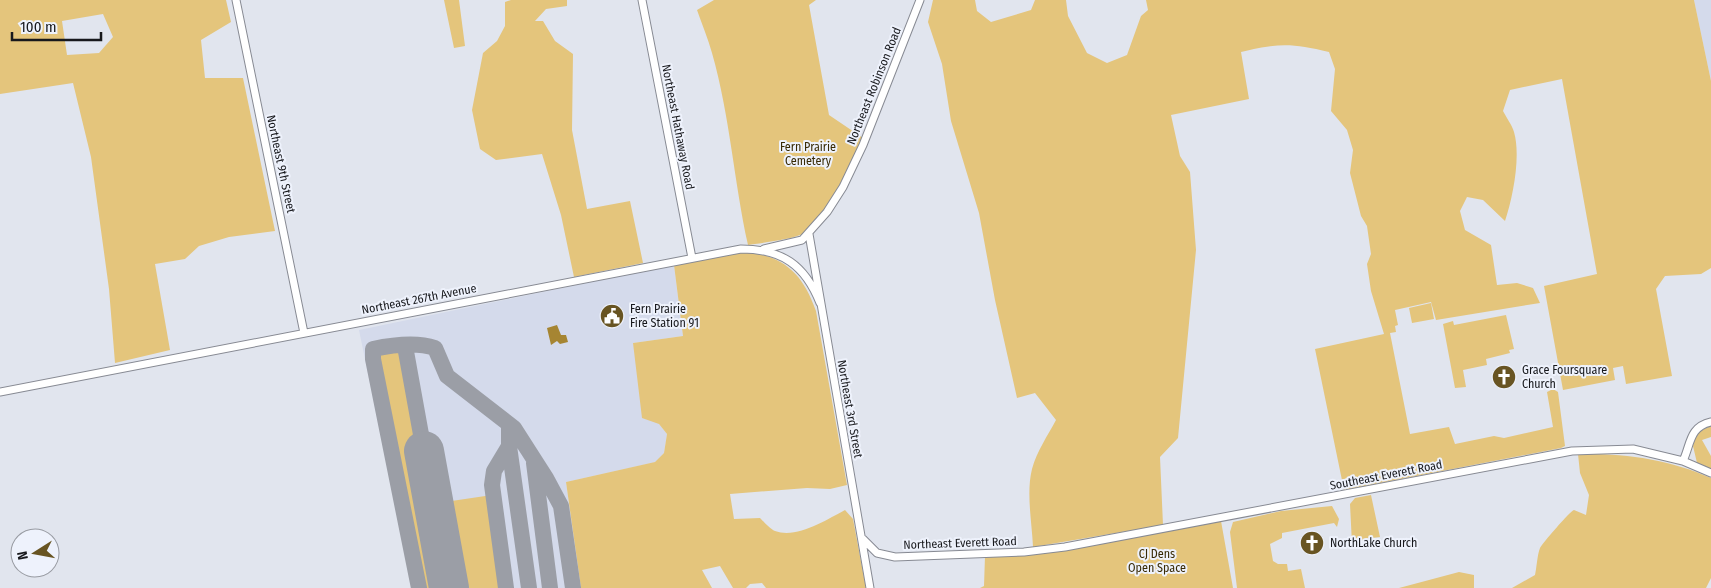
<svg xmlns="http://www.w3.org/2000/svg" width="1711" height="588" viewBox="0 0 1711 588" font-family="'Fira Sans Condensed',sans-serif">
  <rect width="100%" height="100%" fill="#e1e5ee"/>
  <path fill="#d4daeb" d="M1694,0H1711V81Z
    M674,265L683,336L633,343L659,424L667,434L664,453L656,462L566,482L581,588H412L359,330Z"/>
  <path fill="#e4c57c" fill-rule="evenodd" d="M0,0H226L231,22L201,40L205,78H243L275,231L229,237L199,246L185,259L155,264L170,350L115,363L109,289L91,157L73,83L0,94ZM103,14L113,37L99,53L67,55L62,21Z
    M444,0H459L465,46L454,48Z
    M511,0H567V6L546,9L535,21H543L555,41L573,54L572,130L587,209L630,201L643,263L574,277L561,215L542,154L496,160L480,149L472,110L483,53L497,41L505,26V2Z
    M714,0H816L809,5L829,115L863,138C853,160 824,220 804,233C796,239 760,243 748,245C734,182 730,116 712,53C708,39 702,24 697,10Z
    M933,0H975L977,11L991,22L1031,10L1035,0H1066L1068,16L1087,53L1107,63L1127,55L1141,16L1148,10L1146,0H1694L1711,81V268L1701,274L1665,276L1656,289L1672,376L1626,384L1623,366L1613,368L1615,380L1563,390L1544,286L1597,274L1562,79L1510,90L1503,111C1506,117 1512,125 1514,132C1521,156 1513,197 1505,221L1483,200L1467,197L1460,211L1465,230L1491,245L1497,285L1517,283L1533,288L1540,303L1436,320L1431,302L1395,310L1398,325L1395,326L1396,332L1390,333L1410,434L1449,427L1455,444L1494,436L1504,438L1553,427L1547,392L1553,389L1558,392L1565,446L1561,448L1344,490L1315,349L1384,334L1371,291L1367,264L1371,254L1367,226L1361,216L1350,173L1353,150L1347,130L1331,111L1335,69L1329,52C1292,43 1278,43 1241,52L1249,99L1171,115L1180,156L1190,172L1196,250L1178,438L1160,457L1163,525L1033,547C1032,523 1026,493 1032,469C1037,451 1048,435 1056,420L1035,393L1017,398L995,300L979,213L951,121L942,64L928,22Z
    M747,252C786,257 803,275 816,311L847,485L830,489L807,488L730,494L734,519L760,518C764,522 770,529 775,531C797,539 826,520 845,510L853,519L866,588H766L762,583L750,584L746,588H733L720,566L702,570L712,588H581L566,482L655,462L664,453L667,434L659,424L642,418L633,343L683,336L674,265Z
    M1431,303L1434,319L1412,323L1409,308Z
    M1506,315L1514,349L1509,350L1510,353L1486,359L1487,365L1463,370L1466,387L1455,388L1443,324L1453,321L1454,325Z
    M384,351L399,352L443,588H421L378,372L376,355Z
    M1711,426V437L1702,440L1711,456V470L1697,463L1693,446L1696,433Z
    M1578,454C1624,453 1669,459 1711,478V578L1706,588H1512L1535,575C1537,566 1537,556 1540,548C1542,544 1570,511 1574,510L1586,515L1589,495L1580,473Z
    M492,495L505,588H454L438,503Z
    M1371,495L1380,537L1364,539L1359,544H1352L1350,504L1355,498Z
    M1332,506L1339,519L1337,527L1334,523L1282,533V538L1270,544L1273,561L1278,564H1287L1288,571L1301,569L1305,588H1237L1230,532L1233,522L1281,511Z
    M1221,521L1233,588H980L984,586L985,556C1065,553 1143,536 1221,521Z
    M1459,572L1474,575V588H1399Z"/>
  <path fill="#a68532" d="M557,325L561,335H566L568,342L560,344L557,341L551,345L547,328Z"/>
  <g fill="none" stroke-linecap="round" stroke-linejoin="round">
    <path stroke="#9b9ea6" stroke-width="16" d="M405,346L424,451
      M509,425V446L529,588
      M534,463L550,588
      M419,588L373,359V349C392,345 417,342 435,348L447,376L514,428L546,478L561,506L573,588
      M506,588L492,485L494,471L509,446"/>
    <path stroke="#9b9ea6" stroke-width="40" d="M424,451L449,588"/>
    <g stroke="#878a93" stroke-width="9">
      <path id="secondary" d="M236,0L304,333
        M642,0L692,258
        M809,234L870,588
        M764,249L802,240L827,212L843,187L863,145L920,0
        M0,392L741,249C782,249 805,265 820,303
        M1683,461C1691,444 1689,427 1711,422
        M863,539L877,553L895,557L1024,552L1065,547L1572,451L1633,449L1683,461L1711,473"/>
    </g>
    <use href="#secondary" stroke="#fff" stroke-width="7"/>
  </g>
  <defs>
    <g id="civic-disc" transform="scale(1.25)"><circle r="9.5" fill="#685422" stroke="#eef2fc"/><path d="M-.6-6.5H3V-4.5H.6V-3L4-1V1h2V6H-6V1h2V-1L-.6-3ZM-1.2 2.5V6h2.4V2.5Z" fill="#fff"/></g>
    <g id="church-disc" transform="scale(1.25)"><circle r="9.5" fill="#685422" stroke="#eef2fc"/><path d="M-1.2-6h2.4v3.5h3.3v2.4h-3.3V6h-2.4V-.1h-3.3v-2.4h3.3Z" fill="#fff"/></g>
  </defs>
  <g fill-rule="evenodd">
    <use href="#civic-disc" x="612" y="316"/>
    <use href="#church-disc" x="1504" y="377"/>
    <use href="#church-disc" x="1312" y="543"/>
  </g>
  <g text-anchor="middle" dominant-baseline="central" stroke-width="4" stroke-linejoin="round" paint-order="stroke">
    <g font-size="12" fill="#17181c" stroke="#eef2fc">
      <text transform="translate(874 86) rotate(-68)">Northeast Robinson Road</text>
      <text transform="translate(678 127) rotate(79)">Northeast Hathaway Road</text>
      <text transform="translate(281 164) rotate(78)">Northeast 9th Street</text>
      <text transform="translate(419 299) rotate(-11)">Northeast 267th Avenue</text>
      <text transform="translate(850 409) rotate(80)">Northeast 3rd Street</text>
      <text transform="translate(1386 475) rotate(-11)">Southeast Everett Road</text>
      <text transform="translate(960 543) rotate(-2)">Northeast Everett Road</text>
    </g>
    <g font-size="12" fill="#382a05" stroke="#eef2fc">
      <text x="808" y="147">Fern Prairie<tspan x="808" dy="14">Cemetery</tspan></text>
      <text x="1157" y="554">CJ Dens<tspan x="1157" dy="14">Open Space</tspan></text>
    </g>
    <g font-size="12" fill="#17181c" stroke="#eef2fc" text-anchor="start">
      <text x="630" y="309">Fern Prairie<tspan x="630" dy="14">Fire Station 91</tspan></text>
      <text x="1522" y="370">Grace Foursquare<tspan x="1522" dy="14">Church</tspan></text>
      <text x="1330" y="543">NorthLake Church</text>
    </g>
  </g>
  <g transform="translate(35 553) rotate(259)"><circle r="24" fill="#eef2fc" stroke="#989ba2"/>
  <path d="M0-4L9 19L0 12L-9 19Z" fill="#685422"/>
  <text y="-8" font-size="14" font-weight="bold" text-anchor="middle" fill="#17181c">N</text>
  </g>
  <path d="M12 32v8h89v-8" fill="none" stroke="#17181c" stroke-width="2.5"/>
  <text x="20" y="32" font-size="15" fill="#17181c" stroke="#eef2fc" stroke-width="4" paint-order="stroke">100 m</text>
</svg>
